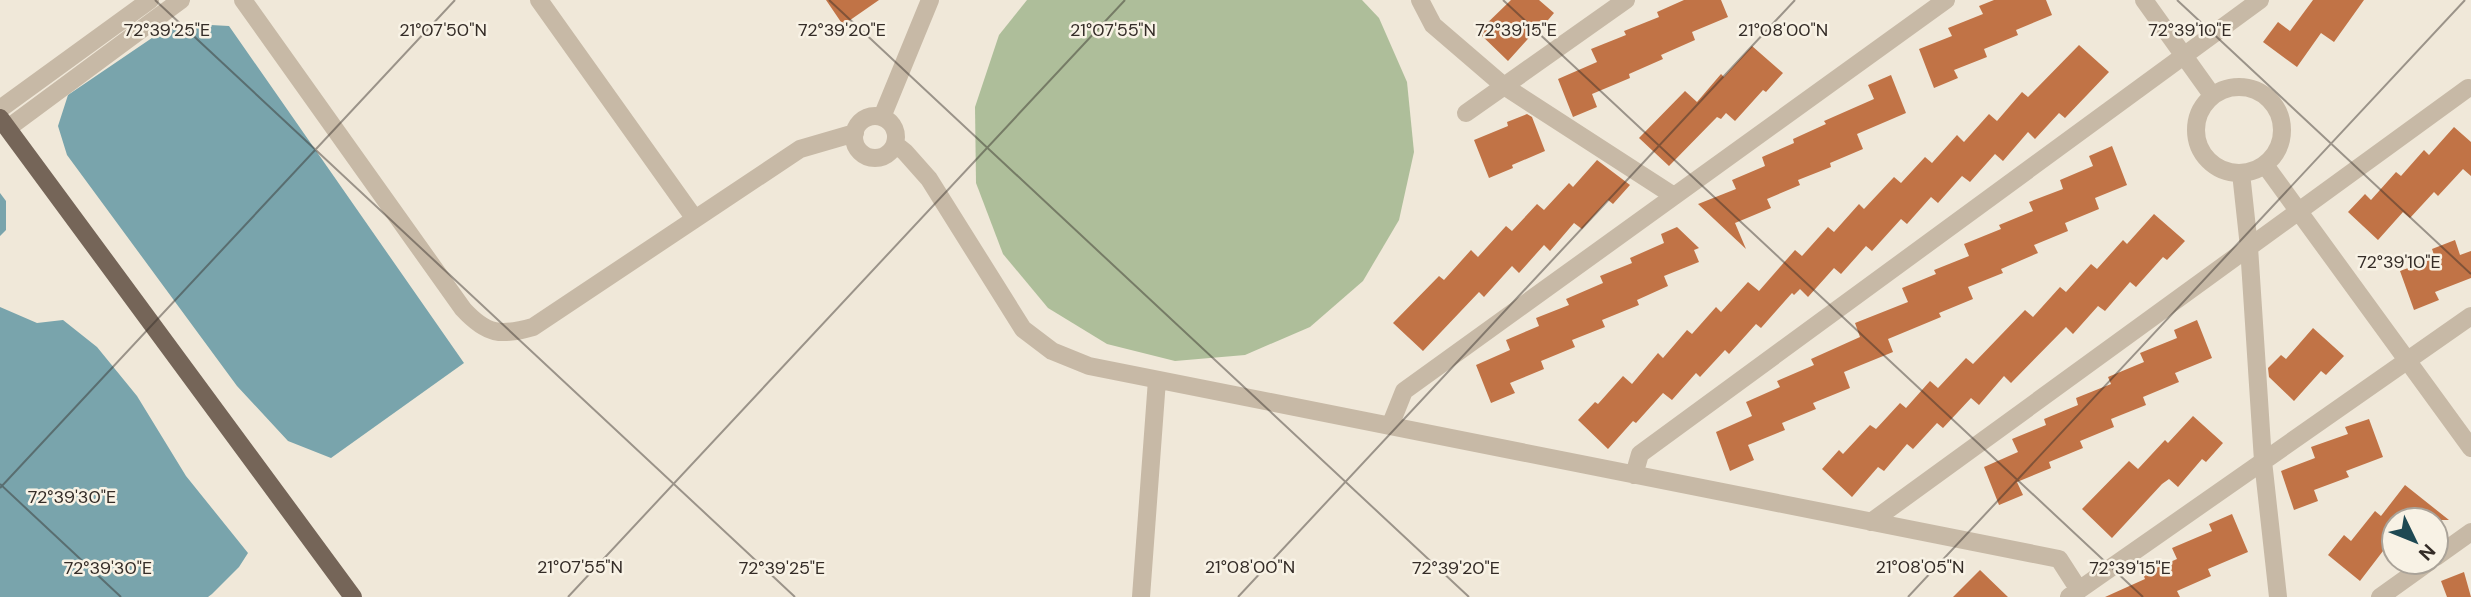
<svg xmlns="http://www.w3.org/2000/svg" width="2471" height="597" viewBox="0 0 2471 597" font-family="'DM Sans',sans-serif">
  <rect width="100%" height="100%" fill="#f0e8d9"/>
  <path fill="#aebe9a" d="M1027,0H1362L1379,18L1407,82L1414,152L1399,220L1363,281L1310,327L1245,355L1175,361L1107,344L1048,308L1003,254L976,183L975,107L999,35Z"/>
  <path fill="#79a4ac" d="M174,23L229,26L464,363L331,458L288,441L237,386L67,155L58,126L68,95Z
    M0,193L6,201V230L0,236Z
    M0,307L37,323L63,320L97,347L137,396L186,476L248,553L239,567L212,594L208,597H0Z"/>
  <path fill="#c17346" d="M826,0H879L843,25Z
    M1511,0H1539L1554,13L1537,33L1535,31L1508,61L1478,32Z
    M1684,0H1721L1728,17L1692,32L1695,40L1661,55L1663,59L1629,74L1630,78L1592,94L1597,107L1573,117L1558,79L1597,62L1591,49L1626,35L1624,31L1659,17L1657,12Z
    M1994,0H2046L2052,15L2016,30L2018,35L1984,49L1987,57L1954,70L1958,78L1934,88L1919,49L1952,36L1948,28L1983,14L1979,6Z
    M2313,0H2364L2334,42L2321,33L2297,67L2263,42L2278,22L2290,31Z
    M2079,45L2109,72L2065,118L2059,113L2035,139L2028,132L2003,161L1995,154L1970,182L1962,176L1938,203L1931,197L1907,224L1901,219L1872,251L1866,246L1841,274L1834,268L1808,297L1800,289L1794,295L1792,293L1761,328L1756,324L1729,354L1725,350L1700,377L1696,373L1672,400L1663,393L1636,423L1633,421L1608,449L1578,420L1595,402L1598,404L1623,376L1632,384L1658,353L1663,358L1687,330L1692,334L1716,307L1721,312L1748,282L1759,291L1795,250L1802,256L1828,227L1834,232L1859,204L1864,209L1894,177L1901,183L1925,157L1932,163L1957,135L1964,142L1989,114L1997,121L2022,92L2028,97Z
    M1752,46L1783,73L1766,92L1763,90L1735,121L1726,113L1721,119L1717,117L1669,166L1639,138L1685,91L1697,102L1721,74L1724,77Z
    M1891,75L1906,113L1857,134L1863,149L1830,163L1831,167L1798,180L1800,185L1767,199L1771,208L1735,223L1746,249L1698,204L1736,189L1732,180L1765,166L1762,157L1794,143L1793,139L1826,124L1824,121L1874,99L1868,85Z
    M1527,114L1532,117L1545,151L1512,165L1513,168L1489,178L1474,140L1508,126L1507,122Z
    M2454,127L2471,142V176L2463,169L2438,196L2434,192L2410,218L2403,212L2378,240L2348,212L2365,194L2371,200L2396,172L2401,176L2424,150L2429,155Z
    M2112,146L2127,185L2095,198L2099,209L2065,223L2068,231L2034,245L2038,253L2001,269L2003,273L1968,287L1973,299L1939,313L1941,317L1888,339L1893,352L1844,372L1850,388L1813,403L1816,409L1782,423L1785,430L1748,445L1754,460L1730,471L1716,432L1752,416L1746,402L1780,387L1777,381L1814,365L1811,359L1860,337L1855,323L1908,302L1902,288L1936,274L1934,270L1969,256L1964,244L2001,229L1999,225L2033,211L2029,202L2063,189L2060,180L2093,166L2089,156Z
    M1597,160L1630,185L1613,204L1608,200L1582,229L1574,223L1550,251L1544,245L1519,273L1512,266L1484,297L1479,292L1423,351L1393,323L1439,276L1444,280L1471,250L1478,257L1506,226L1512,231L1537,204L1544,210L1569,183L1573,187Z
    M2154,214L2185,241L2167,260L2163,257L2136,287L2130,282L2105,311L2098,306L2073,334L2066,327L2011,383L2004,376L1979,405L1971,398L1943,428L1937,423L1913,449L1907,444L1884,471L1878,467L1852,497L1822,469L1839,450L1843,454L1870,425L1876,429L1900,403L1906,408L1930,381L1938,388L1966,358L1973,364L2025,310L2033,317L2060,287L2066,292L2091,264L2097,269L2123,240L2127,244Z
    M1677,227L1699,248L1694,250L1699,262L1664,276L1668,286L1637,300L1639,305L1602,320L1605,327L1572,340L1575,347L1541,361L1544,369L1510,383L1515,393L1491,403L1476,365L1510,350L1506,340L1539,326L1536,318L1569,305L1566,299L1603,283L1600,276L1632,263L1630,258L1664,243L1661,234Z
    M2455,240L2460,255L2471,251V278L2435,292L2439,300L2414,310L2400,271L2435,258L2432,249Z
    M2197,320L2212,358L2175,373L2179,382L2143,397L2146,405L2111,419L2114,427L2080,441L2083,448L2049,462L2051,468L2017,482L2023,495L1999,505L1984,467L2018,452L2012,439L2046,425L2044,419L2078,405L2076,398L2111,384L2108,377L2144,362L2140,353L2177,338L2174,330Z
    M2313,328L2344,356L2326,375L2321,371L2294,401L2269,377L2268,368L2281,355L2286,359Z
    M2193,416L2223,443L2206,462L2202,459L2178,487L2169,479L2162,484L2112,538L2082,509L2129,461L2138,469L2165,440L2168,443Z
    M2369,419L2383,457L2346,471L2349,477L2314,490L2318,501L2294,510L2281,471L2315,458L2311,447L2348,434L2345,427Z
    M2405,485L2449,520H2394V560L2383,551L2360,581L2328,555L2344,535L2351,541L2375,511L2381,516Z
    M2232,514L2248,552L2208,569L2211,576L2177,591L2180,597H2105L2145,579L2143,574L2177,559L2172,548L2212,531L2209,524Z
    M1980,570L2008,597H1953Z
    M2464,572L2471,597H2447L2441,581Z"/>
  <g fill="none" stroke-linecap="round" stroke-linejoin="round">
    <path stroke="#c7b9a6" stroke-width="18" d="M243,0L463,309C487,335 500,336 533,327L800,149L855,133
      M539,0L695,219
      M1420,0L1433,25L1504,86L1674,196
      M2144,0L2212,95
      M2196 130a43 43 0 1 1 86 0a43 43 0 1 1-86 0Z
      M0,109L150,0
      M1466,113L1626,0
      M854 137a21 21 0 1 1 42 0a21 21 0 1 1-42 0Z
      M882,117L930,0
      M8,128L181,0
      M895,144L905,152L929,179L1023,329L1052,351L1089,366L2059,559L2079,590
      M2265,165L2471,448
      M2241,173L2249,247L2263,461L2278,597
      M1390,426L1404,391L1946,0
      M1634,475L1640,454L2260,0
      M1871,522L2468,88
      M2436,557L2471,532
      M1141,597L1157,380
      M2069,597L2471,316
      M2380,597L2429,562"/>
    <path stroke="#756558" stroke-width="18" d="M0,118L353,597"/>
  </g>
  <path fill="none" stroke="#342c27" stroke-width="2" stroke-opacity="0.45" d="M155,0L795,597M829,0L1469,597M1503,0L2143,597M2177,0L2471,274M0,484L121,597M0,488L455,0M568,597L1125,0M1238,597L1795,0M1908,597L2465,0"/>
  <g font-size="18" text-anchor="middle" fill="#342c27" stroke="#f8f2e5" stroke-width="5" stroke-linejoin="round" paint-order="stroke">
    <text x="167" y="36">72°39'25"E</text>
    <text x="842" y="36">72°39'20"E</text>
    <text x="1516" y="36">72°39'15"E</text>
    <text x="2190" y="36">72°39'10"E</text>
    <text x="1783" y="36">21°08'00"N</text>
    <text x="443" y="36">21°07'50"N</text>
    <text x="1113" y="36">21°07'55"N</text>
    <text x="2399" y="268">72°39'10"E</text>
    <text x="72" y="503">72°39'30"E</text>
    <text x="580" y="573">21°07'55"N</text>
    <text x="1250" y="573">21°08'00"N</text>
    <text x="1920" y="573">21°08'05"N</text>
    <text x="108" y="574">72°39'30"E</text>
    <text x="782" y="574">72°39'25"E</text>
    <text x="1456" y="574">72°39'20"E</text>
    <text x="2130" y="574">72°39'15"E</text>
  </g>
  <g transform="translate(2415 541) rotate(133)"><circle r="33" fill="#f8f2e5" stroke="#aaa399" stroke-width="2"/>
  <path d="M0-5L12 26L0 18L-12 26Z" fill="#1e4953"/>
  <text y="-10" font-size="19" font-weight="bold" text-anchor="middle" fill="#342c27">N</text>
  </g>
</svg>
